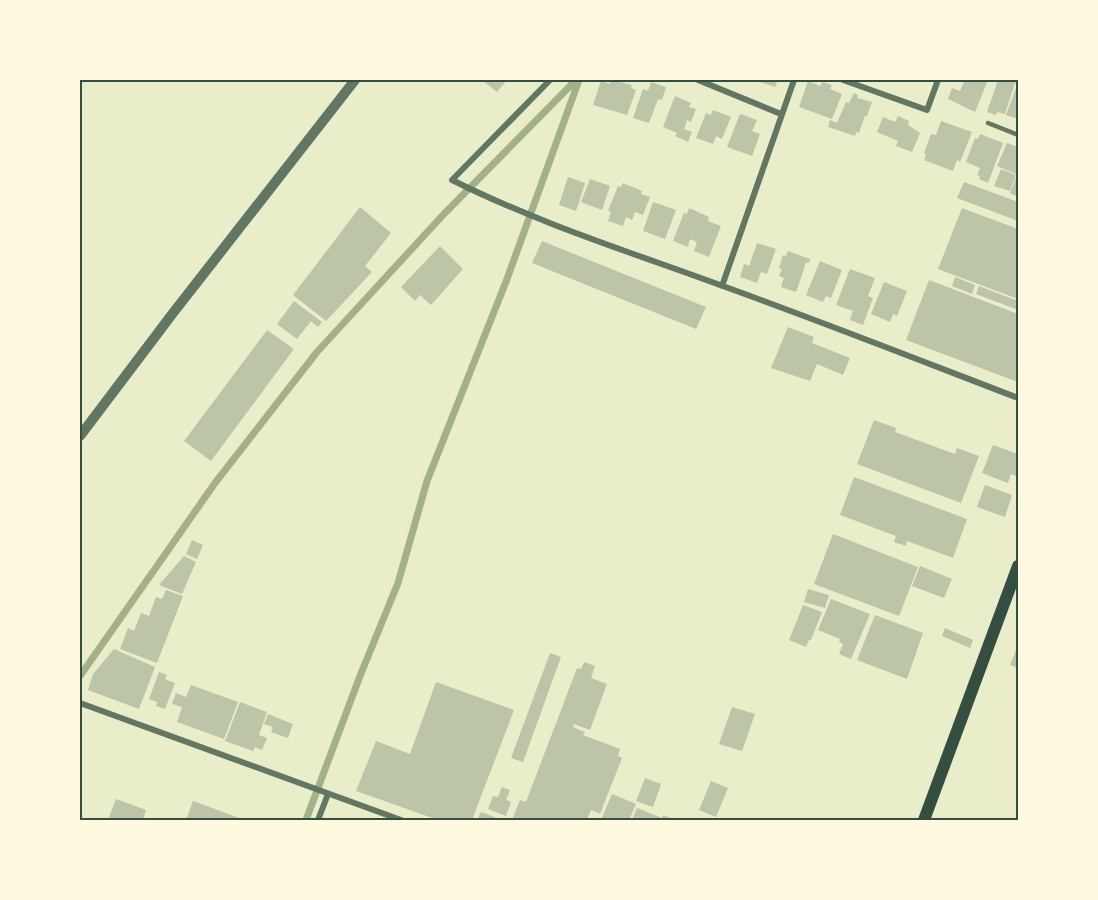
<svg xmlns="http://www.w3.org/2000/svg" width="1098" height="900" viewBox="0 0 1098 900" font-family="'IBM Plex Serif',serif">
  <rect width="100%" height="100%" fill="#e9edc9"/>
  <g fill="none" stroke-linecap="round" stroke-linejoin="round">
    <path stroke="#a3b18a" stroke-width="7" d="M80,676L215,483L317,352L443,215L576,80
      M306,820L360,676L398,583L427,481L507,279L579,80"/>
  </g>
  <path fill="#bcc5a7" d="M482,80H507L497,92Z
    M611,80L632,85L631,88L636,90L627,115L593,105L601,81L610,84Z
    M755,80H778L775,87Z
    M965,80H988L975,112L948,99L952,88L960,91Z
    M998,80H1018V84L1015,83L1005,114L997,112L996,115L987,112Z
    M808,81L820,86L822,82L832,85L830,89L842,94L832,119L799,107Z
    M651,82L666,87L662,100L658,99L649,123L633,118L643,89L648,91Z
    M1016,88H1018V119L1006,115Z
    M854,93L858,95L857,98L872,102L867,116H865L859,133L856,132L855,136L828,127L830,120L837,123L846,102L849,103Z
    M675,96L691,103L689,107L696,109L691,122L687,120L684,129L692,132L688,142L675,136L677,133L663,127Z
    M713,110L731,117L722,139L716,136L713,144L696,138L706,113L711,115Z
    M740,114L757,120L752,131L760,134L752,156L727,147Z
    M898,116L909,121L908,125L920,133L912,152L896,146L898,141L877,132L883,117L895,122Z
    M941,121L972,132L960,162L957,160L953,171L924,160L926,154L924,153L931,134L936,135Z
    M980,134L1003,143L988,183L979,179L980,176L977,175L980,168L966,162L975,138L978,139Z
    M1007,143L1018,147V168L1016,174L997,166Z
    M1001,169L1016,175L1010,191L994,186Z
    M1018,172V197L1010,193Z
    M568,177L585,183L576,211L559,205Z
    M590,179L610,186L602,210L581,202Z
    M964,182L1018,202V221L957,198Z
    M623,183L642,191L641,194L650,197L643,215L635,212L632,220L626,217L623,226L608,221L611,212L608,211L618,186L621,187Z
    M653,202L676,210L665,239L643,231Z
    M360,207L391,233L365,266L372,272L326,321L293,295Z
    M689,208L709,217L708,221L721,226L709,257L694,251L697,242L690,239L688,247L673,241L684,213L687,214Z
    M962,208L1018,229V299L938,269Z
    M542,241L706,307L696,329L532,263Z
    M757,243L776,249L767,274L761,272L757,283L740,277L744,264L749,266Z
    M440,246L463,269L431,305L420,295L415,301L401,287Z
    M788,251L810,259L809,263H806L796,292L781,287L784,278L779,276L782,269L779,268L783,255L786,256Z
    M820,261L842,270L831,298L826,296L823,302L806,295Z
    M850,269L875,278L868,296L873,298L863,325L850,320L853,311L836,305Z
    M955,277L975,285L972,294L952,286Z
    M929,280L1018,314V382L906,340Z
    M884,282L907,291L897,316L893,314L890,322L871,314Z
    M979,286L1018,301V310L976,294Z
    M294,301L322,322L318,327L311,321L297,339L277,324Z
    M788,327L814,337L812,343L850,358L843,375L817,364L810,381L771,368Z
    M267,330L294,349L211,461L184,441Z
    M874,420L896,428L895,432L955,454L957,448L979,456L961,503L857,464Z
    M993,445L1018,454V477L1011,474L1008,483L982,473Z
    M854,477L967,519L953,558L907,541L906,546L894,542L896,536L840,515Z
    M985,485L1012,495L1005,517L977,507Z
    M833,534L918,567L899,616L814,584Z
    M192,540L203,545L197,559L186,554Z
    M184,556L196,562L182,594L159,585Z
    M920,566L952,579L944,598L912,586Z
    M808,589L829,595L825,608L804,602Z
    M166,590L183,596L157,663L120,649L128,628L134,631L141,613L149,616L156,597L162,599Z
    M831,599L870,614L851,659L839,654L843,644L839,642L840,639L818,630Z
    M803,605L822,612L811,640H809L806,647L789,640Z
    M875,615L923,633L907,679L857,660Z
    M945,628L973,640L970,648L942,636Z
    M114,649L155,667L139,709L88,690L93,674Z
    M1016,650L1018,651V668L1010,665Z
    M550,653L561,657L523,762L511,758Z
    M584,662L595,666L591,678L607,684L590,730L574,724L573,727L585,732L583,735L620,749L618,756L622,758L600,814L591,810L587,820H512L520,800L526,802L577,668L581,669Z
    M159,672L167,675L165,679L175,683L165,709L156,706L157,702L149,699Z
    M436,682L514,710L472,820H438L356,791L376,741L410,754Z
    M191,685L238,702L224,739L177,722L182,707L172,704L176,693L186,697Z
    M240,702L267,712L259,735L267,738L262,750L255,747L253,751L225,741Z
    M732,707L755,714L742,751L719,744Z
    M268,714L293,724L288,738L271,732L273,727L264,724Z
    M645,778L661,784L653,807L636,801Z
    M711,781L728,788L716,817L699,810Z
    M502,787L510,790L506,800L511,802L506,816L488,809L493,796L498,797Z
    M612,794L636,804L629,820H601Z
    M116,799L146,810L143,820H108Z
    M193,801L245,820H186Z
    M637,808L662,818L663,815L676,820H632Z
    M481,812L502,820H477Z"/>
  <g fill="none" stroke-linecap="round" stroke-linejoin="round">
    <path stroke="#617663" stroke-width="4.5" d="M988,123L1018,135"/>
    <path stroke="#617663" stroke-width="6" d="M550,80L452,180C538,223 630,252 720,285C820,321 919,360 1018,398
      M698,80L781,114
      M843,80L927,110L938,80
      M722,286L794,80
      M80,703L401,820
      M318,820L328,794"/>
    <path stroke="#617663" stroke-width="10" d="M80,436L173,313L355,80"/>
    <path stroke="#344e41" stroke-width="12" d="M924,820L1018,566"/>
  </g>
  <rect width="1098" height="900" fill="none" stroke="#fefae0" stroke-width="162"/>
  <rect x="81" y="81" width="936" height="738" fill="none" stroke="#344e41" stroke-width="2"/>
</svg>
